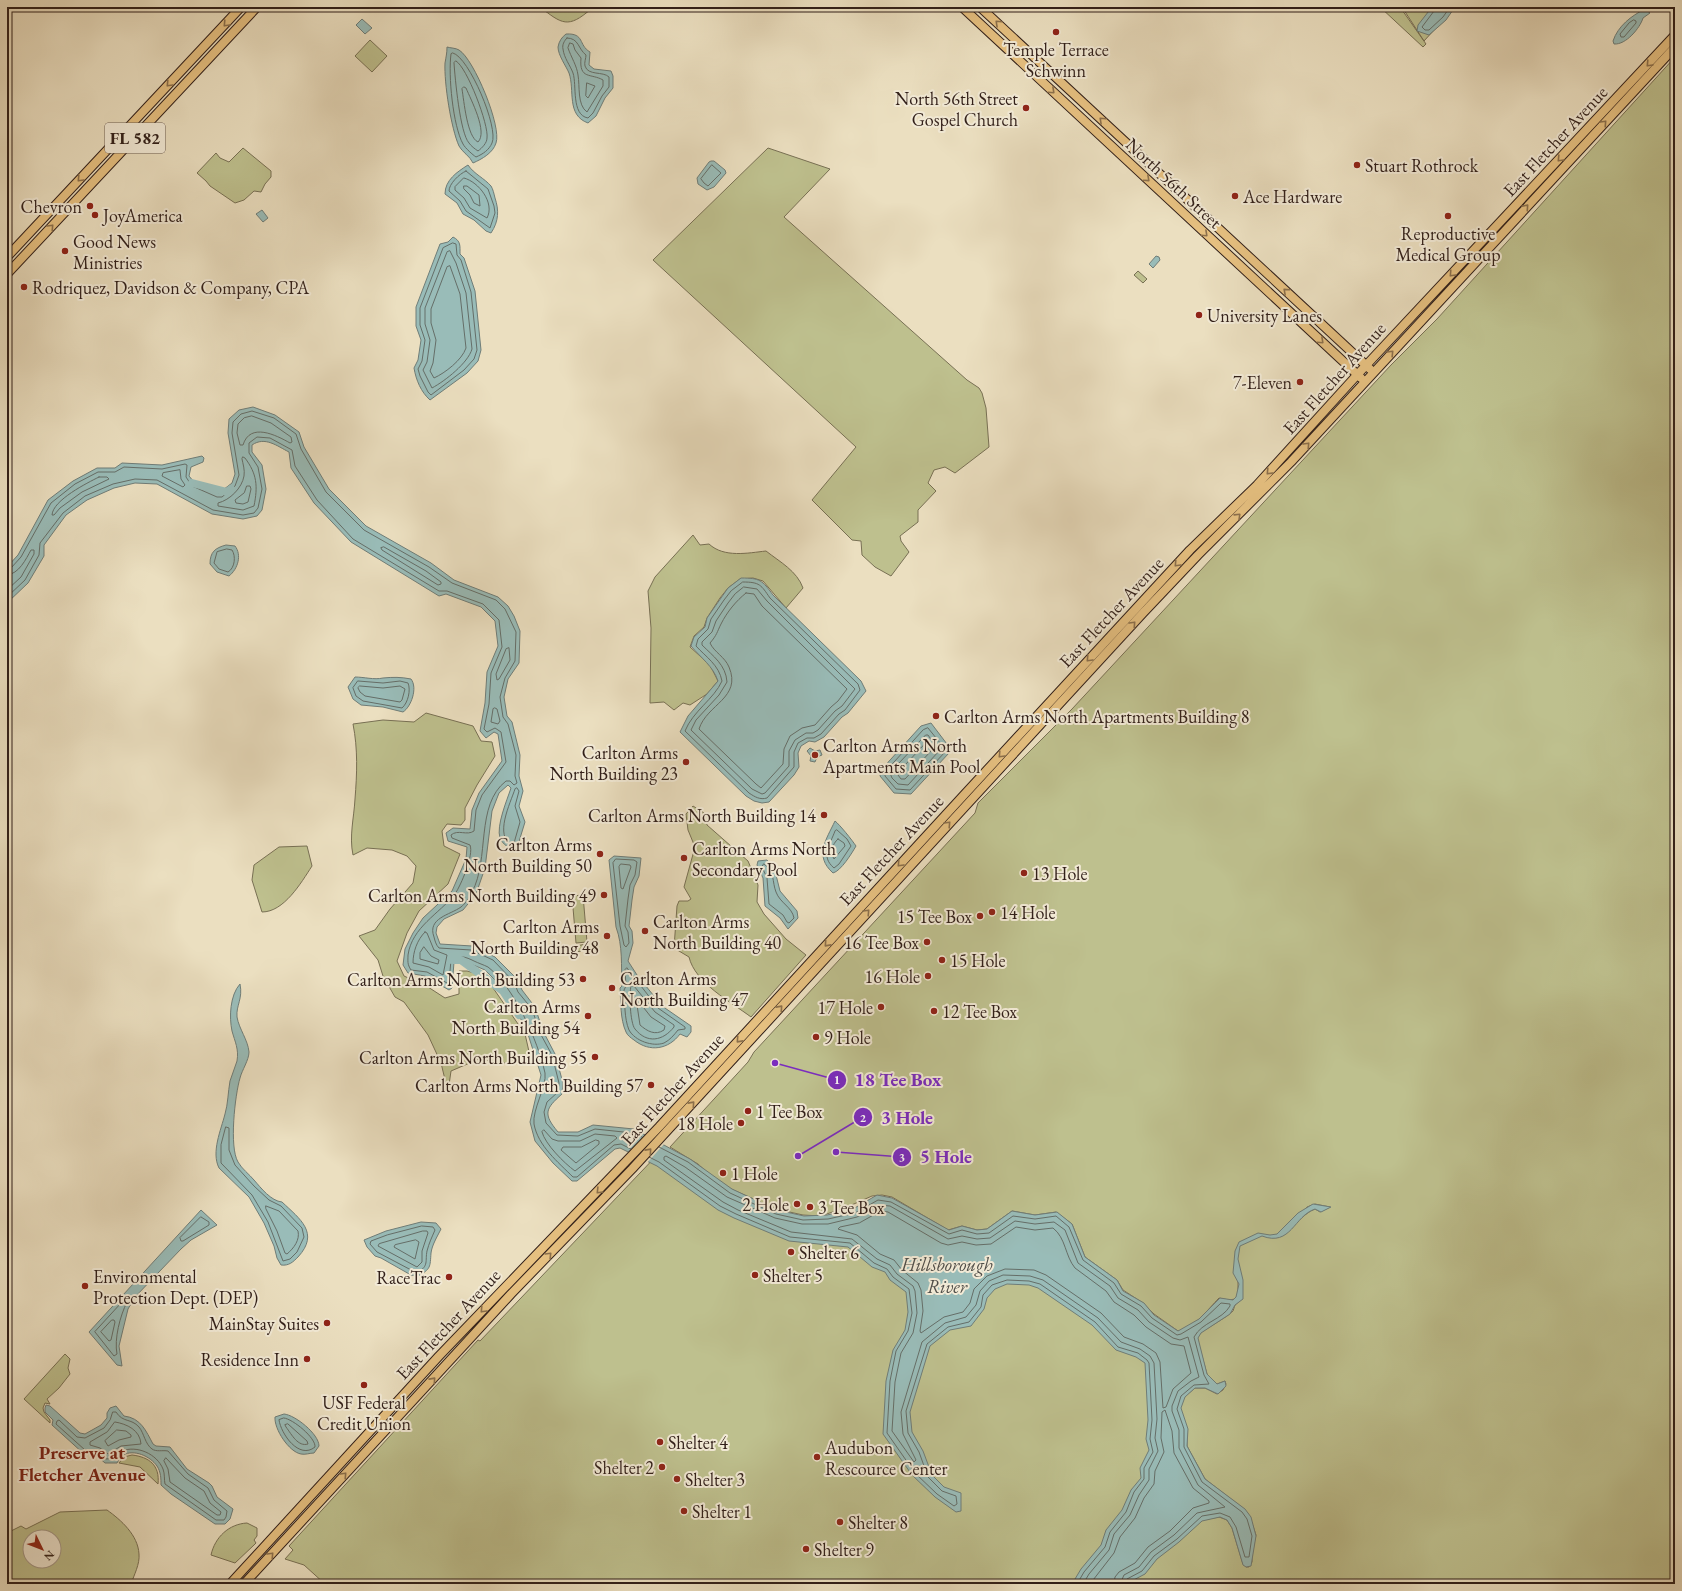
<svg xmlns="http://www.w3.org/2000/svg" width="1682" height="1591" viewBox="0 0 1682 1591" font-family="'EB Garamond',serif">
  <rect width="100%" height="100%" fill="#ebdfc0"/>
  <filter id="stains"><feTurbulence type="fractalNoise" baseFrequency=".005" numOctaves="4"/><feColorMatrix values="0 0 0 0 .2 0 0 0 0 .09 0 0 0 0 .02 0 0 0 .5 -.17"/></filter>
  <radialGradient id="worn" r=".72"><stop offset=".6" stop-color="#630" stop-opacity="0"/><stop offset="1" stop-color="#630" stop-opacity=".3"/></radialGradient>
  <path fill="#bec08e" stroke="#787054" fill-rule="evenodd" d="M540,7H591V9C568,29 562,24 540,7Z
    M1380,7H1400L1426,44L1423,47Z
    M1402,7H1455L1424,41Z
    M370,40L387,56L372,72L355,56Z
    M1675,57V1584H325L304,1565L285,1559L293,1550L289,1546L478,1340L480,1341L660,1152L754,1213L1055,1263L1184,1397L1195,1388H1205L1217,1394L1223,1390L1226,1384L1225,1381L1217,1384L1207,1374L1197,1338L1200,1333L1227,1316L1233,1311L1235,1305L1242,1299V1286L1238,1281V1294L1235,1299L1229,1300L1219,1298C1208,1309 1195,1328 1178,1331L1154,1314L1143,1303L1123,1290L1117,1280L1085,1257L1072,1224L1056,1212L1035,1215L1012,1211L987,1229L977,1230L962,1226L948,1230L892,1197L882,1195L872,1196L847,1207L821,1216L803,1215L776,1209L731,1189L710,1175L698,1164L670,1147L748,1062L754,1052L975,813L978,803L1072,709L1391,365L1437,319ZM1315,1204L1330,1207L1320,1212L1315,1209C1302,1214 1293,1229 1281,1236L1307,1207ZM1187,1429V1446L1205,1479L1244,1509L1250,1517L1256,1535L1252,1552V1562L1249,1567H1246L1243,1564L1232,1528L1227,1520L1219,1517L1202,1520L1156,1558Z
    M243,148L271,171V177L265,184L261,192L254,191L244,200L235,203L210,186L206,181L197,173L216,153L220,158L229,162Z
    M768,148L830,169L784,217L967,380L979,388L982,393L986,408L989,447L955,473L945,467L934,470L928,483L936,491L918,510V522L900,536L901,541L909,552L891,576L875,567L862,555L861,541L852,540L812,500L856,447L653,260Z
    M1138,271L1147,279L1143,283L1134,275Z
    M693,535L700,545L709,544C724,558 748,553 766,551C780,562 797,571 803,588L786,608L763,581L753,578L740,579L728,588L720,598L707,618L704,627L694,636L690,647L710,665L718,681L707,694L690,705L683,703L674,710L664,702L650,703L651,628L648,591L655,577Z
    M426,713L473,726L481,741L492,742L495,756L477,785L465,808V820L461,825L447,824L442,831L444,846L460,854L448,884L419,911L407,933L397,961L404,976L428,987L445,998L459,994V971H467L478,974L491,985L525,1034L530,1056L526,1063L511,1064L479,1059L451,1071L448,1092L441,1063L428,1035L404,1002L395,997L383,976L378,960L359,936L375,930L390,909L413,883L416,866L407,856L392,850L367,848L353,855C349,836 354,818 355,799C357,774 358,749 353,724L383,720L414,722Z
    M693,806L704,813L707,825L748,861L758,885L757,902L764,914L786,939L806,955L751,1017C731,1002 695,983 689,957L674,948L677,906L679,901H688L691,899L684,887L695,847L688,830L686,814Z
    M307,846L312,866C301,883 284,912 262,912L252,880L254,865L279,847Z
    M583,895L587,942L576,943L572,896Z
    M587,944V950L576,952L575,946Z
    M65,1354L70,1359L68,1368L70,1374L59,1388L47,1399L50,1404L45,1403L43,1408L44,1412L50,1420V1423L24,1399Z
    M132,1455C149,1457 160,1465 158,1484L140,1467L119,1463L124,1457Z
    M107,1510C121,1520 138,1535 139,1554C140,1564 134,1575 131,1584H7V1533L21,1526L26,1529L60,1512ZM30,1537H54V1561H30Z
    M247,1523L257,1528V1536L254,1540L256,1543L254,1545L235,1563L211,1555C215,1537 229,1524 247,1523Z"/>
  <path fill="#99bcb8" stroke="#6f7d78" d="M1432,7H1455L1446,20L1429,35L1417,31L1418,25Z
    M1645,9L1650,13L1643,18C1640,28 1626,45 1614,44L1613,41C1618,26 1631,16 1645,9Z
    M362,19L372,28L365,34L356,25Z
    M566,34C585,33 578,45 590,52L589,65L594,69L611,71L613,76V88L605,98L596,116L588,123C566,115 575,90 569,73C566,66 558,55 558,47C559,41 562,37 566,34Z
    M447,47C450,48 456,48 459,50C474,59 502,127 496,143C493,153 482,159 473,163C470,156 462,152 459,146C451,128 444,83 445,63C446,57 447,53 447,47Z
    M711,161H714L725,170L726,173L714,187L707,190L698,184L697,178L709,162Z
    M468,165C474,174 484,178 491,186C493,189 494,194 495,198C499,210 499,221 491,233L486,231L474,220L463,214L457,203L445,194C445,180 457,172 468,165Z
    M262,210L268,218L263,222L256,214Z
    M453,237C461,241 460,246 460,254L464,258L475,291L481,350L478,361L467,373L430,400C421,392 416,380 414,368L418,360L421,340L416,326V307L440,244L448,242Z
    M1156,256L1159,257L1160,260L1153,268L1149,264Z
    M253,407L275,415L299,432L304,447L329,489L366,526L431,563L454,580L498,597L508,606L514,616L520,631L519,663L508,679L504,697L507,716L512,722L520,755L519,776L523,791L519,806L525,822L517,848L511,849C506,846 502,843 500,838C496,826 507,800 511,788L508,785L499,793L492,811L485,868L476,894L463,910L444,919L437,927L436,933L440,944L472,946L495,957L517,979L522,990L535,1007L543,1031L555,1054L563,1083L562,1094C545,1109 543,1114 558,1132H578L593,1125L634,1129L690,1159L732,1189L777,1210L804,1216L827,1215L853,1209L877,1195L892,1198L949,1230L962,1226L977,1230L987,1229L1012,1211L1035,1215L1057,1212L1072,1224L1085,1257L1117,1280L1123,1291L1144,1303L1154,1315L1178,1331L1199,1319L1220,1298L1233,1300L1236,1297L1239,1284L1233,1273L1235,1251L1239,1242L1258,1233L1270,1235L1277,1234L1298,1213L1313,1204L1331,1207L1321,1212L1315,1209C1294,1216 1291,1247 1262,1236L1240,1246L1238,1259L1243,1280V1299L1235,1305L1230,1314L1201,1333L1198,1338L1207,1374L1217,1384L1225,1381L1226,1386L1218,1394L1205,1388H1195L1185,1397L1181,1408L1188,1429L1187,1446L1205,1479L1245,1509L1251,1517L1256,1536L1251,1566L1246,1567L1243,1565L1232,1528L1227,1520L1220,1517L1202,1521L1179,1542L1157,1559L1145,1574L1126,1584H1072L1081,1569L1101,1545L1106,1530L1122,1510L1131,1490L1141,1478L1140,1468L1149,1450L1146,1439L1148,1420L1145,1363L1136,1357L1116,1350L1092,1325L1038,1288L1029,1285L1007,1284L995,1289L987,1298L984,1309L971,1326L950,1330L930,1346L910,1412L912,1432L923,1451L932,1475L944,1487L961,1493V1511L956,1512L935,1497L912,1475L883,1434L886,1381L893,1350L905,1330L908,1312L906,1292L890,1280L885,1272L872,1267L848,1247L789,1241L734,1218L718,1210L657,1166L620,1148L615,1149L577,1181H572L553,1163L535,1141L530,1122L541,1075L526,1028L502,987L485,970L464,961L454,962L452,988L449,990L425,976L408,973L403,965L405,949L413,933L423,918L452,891L466,859L467,847L448,841L446,833L453,828L470,829L472,810L479,793L502,761L498,734L494,732L486,738L480,731L485,703L487,672L498,646L495,621L481,607L446,594L439,596L351,542L314,503L291,468L289,452C277,446 265,436 252,445V452L262,465L266,489L262,510L257,516L243,519L212,514L157,484L135,483L114,488L87,500L66,515L44,545V556L28,583L7,603V567L18,555L48,500L73,481L97,468H115L122,463L162,465L202,456L204,458L203,462L191,467L189,476L194,482L219,493L232,483L235,474L228,433L229,419L239,410Z
    M226,545L235,546C242,555 238,569 229,576L217,572L210,564C210,552 215,548 226,545Z
    M741,578C760,578 762,580 773,595L861,681L866,691L848,713L842,717L824,737L815,742L809,741L801,746L798,753L799,767L794,775L769,802L762,803L754,801L746,796L680,732L688,716L718,681C713,666 701,658 691,646L694,637L705,627L707,618L728,588Z
    M355,677C364,677 374,680 383,678C393,677 401,677 411,679C418,688 411,707 403,712L383,707L361,705L353,699L348,687Z
    M931,723L950,748L949,753L911,794L894,793L880,776L881,770L921,726Z
    M810,748L815,751L820,750L822,755L817,757L815,762L810,761L811,756L807,751Z
    M835,821C840,825 852,840 856,846C852,853 841,871 833,873C814,856 826,840 835,821Z
    M614,856L641,858L639,876L634,887L632,900L629,926L632,931L633,943L628,961L637,975L662,1006L691,1026V1032L687,1037L680,1034C669,1049 650,1053 634,1040C631,1038 627,1035 626,1032C620,1019 621,1002 620,988L622,986C621,966 623,946 616,927L609,860Z
    M767,860L775,871L780,891L797,911L798,918L788,929L780,918L765,906L763,878L757,865L758,861Z
    M240,984C243,999 236,1005 237,1017C239,1029 248,1040 249,1052C249,1060 242,1070 240,1078C235,1095 229,1147 238,1162C242,1169 249,1174 254,1180C261,1188 271,1201 282,1202C300,1219 320,1233 298,1257C293,1262 289,1266 281,1265L277,1258L274,1246L264,1223L249,1197L219,1168C211,1152 221,1130 225,1114C228,1104 228,1092 230,1081C232,1074 235,1068 237,1061C239,1049 235,1042 232,1031C229,1017 230,995 240,984Z
    M201,1210L217,1225L191,1240L181,1249L135,1297L128,1309L119,1346L122,1366L117,1365L89,1332Z
    M421,1222L436,1223L441,1229C437,1237 432,1245 431,1253C430,1267 431,1269 418,1276L411,1275L381,1258L375,1256L367,1247L364,1240L386,1231Z
    M46,1405L50,1406L80,1433L85,1434L101,1425L107,1418V1413L110,1408L116,1406L124,1416C141,1418 146,1431 153,1444L156,1446L170,1447L187,1469L209,1483L212,1486L217,1497L233,1509L230,1519L225,1524H215L171,1494L161,1485C161,1479 161,1472 157,1466C150,1456 134,1449 123,1455C120,1457 119,1460 117,1463H105L96,1455L84,1454L52,1425L53,1420L45,1412V1408Z
    M284,1414C295,1415 319,1434 319,1446L314,1453C310,1453 305,1455 301,1454C289,1452 274,1429 275,1417Z"/>
  <path fill="#ebdfc0" d="M648,1134L665,1143L647,1163L629,1154Z"/>
  <g fill="none" stroke-linecap="round" stroke-linejoin="round">
    <path stroke="#656e68" stroke-width="1" d="M1435,7L1434,11L1422,27L1425,30H1429L1443,17L1450,7
      M1634,20L1636,21V23L1624,37H1621L1620,34L1629,23Z
      M567,38C579,38 578,49 586,55C586,58 584,63 585,66C588,76 603,71 609,77V87L602,96L593,113L588,118C571,115 577,85 573,73C570,65 564,58 563,49C562,45 564,41 567,38Z
      M570,43L573,44L575,50L581,58C579,80 591,73 603,80V86L587,112C577,105 580,86 578,75C577,66 571,57 568,48Z
      M453,53C469,57 499,128 492,143C489,150 483,154 476,157C473,155 465,148 463,144C453,126 448,75 451,54Z
      M456,61C467,67 489,125 487,138C487,143 482,148 478,151C475,149 471,146 469,143C460,133 455,78 454,63Z
      M587,83L595,86L588,98L586,96Z
      M464,87L466,88C471,100 488,132 478,142C467,137 464,101 462,89Z
      M712,165L721,173L708,186L704,183L701,179Z
      M466,171L488,189L494,206L495,213L490,228L466,211L460,201L449,191C449,184 459,174 466,171Z
      M464,178C479,182 495,203 487,218L470,208L464,198L455,190V187Z
      M464,186H467L479,195L480,206L474,203L470,195L464,189Z
      M453,243L456,244L457,255L461,260L471,292L477,350L474,359L464,370L431,395L428,392L420,376L418,369L422,361L425,340L420,325V308L443,248Z
      M450,251L456,263L466,293L472,349C468,363 445,381 432,388L423,370L427,362L430,340L425,324V308L447,252Z
      M450,266L460,294L466,348C462,360 445,373 434,378L430,371L433,363L436,340L431,323V309L447,267Z
      M252,416L271,423L291,437L292,442L290,443C276,435 250,422 243,445H240L237,433L238,424L244,418Z
      M243,457L245,458C257,474 258,486 254,506L243,510L218,506V503C230,500 242,488 244,476C245,470 243,464 242,459Z
      M180,470L181,479L185,485L183,487L162,476L163,473Z
      M99,477H107L109,479L82,492L60,508L54,515H52C53,500 87,483 99,477Z
      M247,486H250L251,489L248,502L243,504L236,503L235,500L244,493Z
      M384,547L426,571L441,582V584L438,585L382,550L381,548Z
      M227,549L232,550C236,556 235,568 228,572L219,569L214,563L217,552Z
      M7,569L11,568L21,557L51,503L75,484L98,472H115L124,467L162,469L185,464L187,465L186,477L192,486L217,497H222L235,486L239,475L232,433L233,422L241,414L252,411L274,418L296,434L301,449L326,492L364,530L429,567L452,583L496,600L505,609L516,632L515,661L505,678L500,697L503,717L508,724L516,755L515,776L517,783L514,785L510,781H506C475,805 490,859 472,892C470,897 465,904 461,907C450,915 427,918 434,937C435,941 436,945 439,948L471,950L493,960L514,982L518,992L532,1009L540,1033L552,1055L559,1083L558,1092L547,1102L544,1112L546,1123L557,1135L578,1136L595,1129L633,1133L642,1137
      M7,575C19,574 26,559 31,550H34V554L21,577L7,590
      M743,582C760,582 761,585 770,598L858,684L860,690L845,710L839,714L821,734L814,738H807L798,743L794,752V767L767,798C760,800 755,797 749,793L685,731C693,711 714,699 722,681C719,665 706,657 696,646L698,639L708,629L711,619L724,600L731,591Z
      M744,587L757,589L767,601L855,689L842,706L835,711L818,730L813,733H806L795,740L789,751V766L765,793L762,794L752,789L691,730L696,720L719,695L727,682C726,665 713,656 702,645V642L712,632L716,621L728,603L735,594Z
      M746,593L754,594L762,606L847,689L838,701L831,707L815,725L802,728L790,736L784,749L783,764L761,788L756,784L699,729C707,704 742,698 729,667C725,657 714,652 710,643C717,635 717,632 721,624C727,612 736,601 746,593Z
      M7,597L25,580L39,555L40,543L63,513L85,496L113,484L135,479L157,480L213,510L243,515L254,513L258,508L262,489L258,467L249,453V443L257,437L270,438L292,450L295,466L317,500L353,539L439,591H447L483,604L499,620L502,647L491,673L489,704L484,729L487,732L495,728L501,732L506,762L482,795L476,810L474,831C467,836 458,829 451,835L452,838L470,845C474,855 461,885 455,894C439,914 412,927 408,955C408,961 407,964 411,970L427,972L447,983L449,982L451,960C458,954 466,957 474,961C478,963 484,965 488,967C514,987 538,1041 545,1073C547,1086 532,1110 534,1124C538,1146 558,1162 573,1177H577L614,1145L621,1144L631,1149
      M509,648L510,660L499,679L497,680L496,674L506,649Z
      M358,681L383,683L400,681L408,683C411,690 408,703 402,708L363,701L356,696L353,688Z
      M360,686L383,688L400,686L405,689L402,700L400,702L365,696L360,692L358,688Z
      M495,708L497,709L500,721L498,724L491,722L493,709Z
      M928,728L945,749V752L910,790L896,789L885,776V772L923,730Z
      M926,735H928L939,751L908,785L898,784L892,778L890,773Z
      M925,744H928L931,751L905,779H901L898,775V773Z
      M517,788L519,791L515,806L520,822L514,843L512,845C494,836 510,804 515,789Z
      M837,830L847,839L851,846L839,864L834,868C820,856 830,845 835,831Z
      M838,839L844,843L845,846L834,859C830,853 832,844 838,839Z
      M616,859L634,860L637,862L635,875L630,885L628,899L625,926L628,932L629,943L626,947L624,945L620,926L613,863Z
      M621,864L630,865L631,867L623,889L621,888L619,867Z
      M764,864C775,871 772,882 776,892C780,903 792,907 794,918L789,923L787,922L783,915L769,904L767,878L762,867Z
      M425,932L427,933L434,950L447,955L443,975L429,967L413,963C413,952 417,940 425,932Z
      M424,947L431,956L439,960L438,964L420,959V953Z
      M627,968L658,1008L685,1027V1029L678,1030C674,1035 670,1040 664,1043C653,1047 635,1041 629,1030C624,1018 625,1002 624,990L626,986L625,970Z
      M631,986H634L655,1012L674,1025V1027C663,1041 647,1044 635,1029C630,1023 629,993 631,986Z
      M638,1003H640L651,1017L665,1026L664,1030C655,1036 647,1031 640,1025L637,1005Z
      M226,1127L229,1128V1150L235,1165L254,1186L269,1200L281,1206L302,1228L304,1237L297,1252L290,1259L283,1261L268,1222L252,1195L221,1163V1145Z
      M544,1130L552,1139L558,1141H580L595,1134L615,1136L617,1138L575,1171C564,1163 545,1144 542,1132Z
      M596,1140L599,1141V1144L576,1163L561,1150L563,1147H581Z
      M659,1147L688,1162L730,1193L776,1214L803,1220L828,1219L855,1213L878,1200L891,1202L949,1234L962,1230L977,1234L989,1233L1013,1216L1035,1219L1056,1216L1069,1227L1083,1260L1114,1283L1121,1294L1141,1306L1152,1318L1177,1335L1181,1334L1201,1322L1221,1303L1230,1304V1306C1222,1320 1202,1322 1194,1337L1204,1375L1209,1384L1194,1385L1181,1396L1177,1409L1184,1429V1447L1202,1482L1242,1512L1247,1519L1252,1536L1249,1557H1245L1236,1527L1230,1517L1220,1513L1202,1516L1177,1539L1154,1556L1142,1571L1127,1579L1125,1584
      M649,1157L659,1162L720,1206L736,1214L790,1237L850,1243L874,1263L887,1269L893,1277L909,1289L912,1313L908,1331L896,1351L890,1381L887,1433L915,1473L937,1494L954,1506L957,1504L956,1496L942,1491L928,1477L919,1452L908,1433L906,1411L927,1344L948,1327L969,1322L981,1307L983,1295L992,1285L1007,1280L1029,1281L1040,1284L1095,1322L1118,1347L1138,1353L1147,1360L1149,1363L1152,1420L1150,1439L1153,1452L1144,1468V1479L1134,1492L1126,1512L1110,1532L1105,1547L1084,1572L1077,1584
      M266,1206L279,1211L298,1231C300,1240 294,1248 287,1254L285,1253L277,1231L266,1209Z
      M881,1211L888,1212L941,1243L948,1245L962,1242L976,1245L991,1244L1016,1227L1035,1230L1053,1228C1066,1238 1065,1256 1075,1268L1106,1291L1114,1302L1134,1315L1146,1327L1171,1344L1184,1346L1191,1373L1173,1389L1166,1407L1163,1408L1160,1362L1156,1353L1143,1344L1124,1337L1101,1313L1046,1275L1034,1270L1005,1269L987,1276L974,1289L970,1303L963,1312L944,1317L921,1333L920,1331L923,1311L921,1290L918,1283L902,1270L894,1260L880,1254L857,1235L838,1229L840,1227L859,1223Z
      M201,1217L209,1222V1225L183,1241H181L180,1238Z
      M422,1226L433,1227L435,1230C432,1237 429,1243 427,1251C425,1261 429,1266 418,1272L413,1271L377,1252L370,1244L371,1241L387,1235Z
      M423,1231H427L428,1233L422,1251V1262L417,1267L378,1246L379,1244Z
      M416,1240L419,1242L415,1259L394,1247L395,1245Z
      M124,1300L126,1299L127,1302C120,1316 114,1339 117,1354L114,1356L95,1332Z
      M112,1320H114L115,1322L111,1340L109,1341L101,1332Z
      M113,1412H116C123,1423 131,1418 139,1427C144,1433 145,1444 152,1449C156,1452 163,1450 168,1451L188,1474L208,1488L214,1500L227,1511L226,1517L224,1520H216L165,1484C164,1480 165,1474 163,1469C157,1454 137,1445 122,1451C113,1455 119,1458 106,1459L97,1452L85,1450L56,1424L57,1421L59,1420L77,1437L85,1438L104,1428L110,1420Z
      M284,1418C293,1419 316,1438 315,1447C299,1460 281,1434 279,1420Z
      M115,1422C127,1424 140,1430 141,1444L121,1446L108,1454L100,1448L90,1445V1442L107,1432Z
      M288,1424L307,1441L308,1444C298,1447 292,1435 286,1427L285,1425Z
      M117,1430L126,1431L131,1435V1437L119,1440L108,1446L105,1441Z
      M166,1458L185,1478L204,1491L210,1503L221,1512L220,1515H217L170,1482L168,1469L164,1461Z
      M1083,1584L1089,1574L1109,1550L1114,1534L1130,1515L1139,1495L1149,1480V1469L1158,1451L1155,1438L1157,1419L1154,1363L1150,1356L1140,1349L1121,1342L1098,1318L1043,1280L1030,1276L1003,1275L989,1281L980,1291L976,1305L966,1317L945,1323L922,1342L901,1412L903,1434L916,1460L914,1462L892,1431L895,1382L901,1353L913,1333L917,1313L915,1291L913,1286L897,1274L890,1265L877,1259L852,1239L791,1232L738,1210L723,1202L664,1160V1157L666,1156L685,1167L727,1197L775,1218L802,1224H828L857,1217L879,1205L890,1206L948,1239L962,1236L977,1239L990,1238L1015,1221L1035,1224L1054,1222L1065,1230L1078,1263L1110,1286L1118,1298L1138,1310L1149,1322L1173,1338L1180,1340L1188,1337L1199,1377L1191,1381L1178,1391L1172,1406V1411L1179,1430V1448L1198,1485L1225,1507L1197,1513L1174,1535L1151,1552L1139,1567L1124,1575L1120,1584
      M1090,1584L1114,1553L1120,1537L1135,1518L1144,1498L1154,1484L1155,1471L1164,1452L1161,1438L1162,1412L1165,1410L1172,1431L1174,1453L1193,1488L1209,1501V1503L1193,1508L1170,1531L1148,1547L1135,1563L1119,1572L1115,1577L1114,1584"/>
    <path stroke="#99bcb8" stroke-width="8" d="M192,483L227,492L231,489
      M452,960H461L503,991L519,1015"/>
    <g stroke="#311f19" stroke-width="10">
      <path id="major" d="M962,7L1361,378
        M980,7L1370,369
        M7,257L241,7
        M7,274L257,7
        M230,1584L439,1356L659,1127L963,796L1190,550L1257,485L1357,375L1675,35
        M244,1584L511,1294L632,1169L1143,613L1198,555L1291,462L1675,47"/>
    </g>
    <use href="#major" stroke="#e6c080" stroke-width="8"/>
  </g>
  <defs><path id="oneway-chevron" d="M-2-3.5L2.5 0L-2 3.5" fill="none" stroke-width="1.6" stroke-linecap="round" stroke-linejoin="round"/></defs>
  <g stroke="#8c704c">
    <use href="#oneway-chevron" transform="translate(998 23) rotate(-137)"/>
    <use href="#oneway-chevron" transform="translate(226 24) rotate(133)"/>
    <use href="#oneway-chevron" transform="translate(1649 64) rotate(133)"/>
    <use href="#oneway-chevron" transform="translate(169 84) rotate(133)"/>
    <use href="#oneway-chevron" transform="translate(1052 91) rotate(43)"/>
    <use href="#oneway-chevron" transform="translate(1102 120) rotate(-137)"/>
    <use href="#oneway-chevron" transform="translate(1604 123) rotate(-47)"/>
    <use href="#oneway-chevron" transform="translate(1560 159) rotate(133)"/>
    <use href="#oneway-chevron" transform="translate(80 179) rotate(133)"/>
    <use href="#oneway-chevron" transform="translate(1147 179) rotate(42)"/>
    <use href="#oneway-chevron" transform="translate(1526 207) rotate(-48)"/>
    <use href="#oneway-chevron" transform="translate(51 227) rotate(-47)"/>
    <use href="#oneway-chevron" transform="translate(1205 234) rotate(43)"/>
    <use href="#oneway-chevron" transform="translate(1452 274) rotate(133)"/>
    <use href="#oneway-chevron" transform="translate(1286 291) rotate(-138)"/>
    <use href="#oneway-chevron" transform="translate(1321 341) rotate(43)"/>
    <use href="#oneway-chevron" transform="translate(1391 353) rotate(-46)"/>
    <use href="#oneway-chevron" transform="translate(1307 445) rotate(-47)"/>
    <use href="#oneway-chevron" transform="translate(1269 472) rotate(133)"/>
    <use href="#oneway-chevron" transform="translate(1238 516) rotate(-44)"/>
    <use href="#oneway-chevron" transform="translate(1177 564) rotate(133)"/>
    <use href="#oneway-chevron" transform="translate(1133 624) rotate(-47)"/>
    <use href="#oneway-chevron" transform="translate(1089 659) rotate(133)"/>
    <use href="#oneway-chevron" transform="translate(1001 755) rotate(133)"/>
    <use href="#oneway-chevron" transform="translate(948 824) rotate(-47)"/>
    <use href="#oneway-chevron" transform="translate(900 864) rotate(133)"/>
    <use href="#oneway-chevron" transform="translate(867 912) rotate(-47)"/>
    <use href="#oneway-chevron" transform="translate(827 944) rotate(132)"/>
    <use href="#oneway-chevron" transform="translate(780 1008) rotate(-48)"/>
    <use href="#oneway-chevron" transform="translate(739 1040) rotate(132)"/>
    <use href="#oneway-chevron" transform="translate(692 1104) rotate(-48)"/>
    <use href="#oneway-chevron" transform="translate(649 1151) rotate(-48)"/>
    <use href="#oneway-chevron" transform="translate(599 1191) rotate(134)"/>
    <use href="#oneway-chevron" transform="translate(549 1255) rotate(-46)"/>
    <use href="#oneway-chevron" transform="translate(483 1310) rotate(133)"/>
    <use href="#oneway-chevron" transform="translate(433 1380) rotate(-48)"/>
    <use href="#oneway-chevron" transform="translate(344 1475) rotate(-47)"/>
    <use href="#oneway-chevron" transform="translate(271 1555) rotate(-47)"/>
  </g>
  <g fill="#8f2418" stroke="#f2ead6" stroke-width="1.5">
    <circle cx="1056" cy="32" r="4"/>
    <circle cx="1026" cy="108" r="4"/>
    <circle cx="1357" cy="165" r="4"/>
    <circle cx="1235" cy="196" r="4"/>
    <circle cx="90" cy="206" r="4"/>
    <circle cx="95" cy="215" r="4"/>
    <circle cx="1448" cy="216" r="4"/>
    <circle cx="65" cy="251" r="4"/>
    <circle cx="24" cy="287" r="4"/>
    <circle cx="1199" cy="315" r="4"/>
    <circle cx="1300" cy="382" r="4"/>
    <circle cx="936" cy="716" r="4"/>
    <circle cx="815" cy="755" r="4"/>
    <circle cx="686" cy="762" r="4"/>
    <circle cx="824" cy="815" r="4"/>
    <circle cx="600" cy="854" r="4"/>
    <circle cx="684" cy="858" r="4"/>
    <circle cx="1024" cy="873" r="4"/>
    <circle cx="604" cy="895" r="4"/>
    <circle cx="992" cy="912" r="4"/>
    <circle cx="980" cy="916" r="4"/>
    <circle cx="645" cy="931" r="4"/>
    <circle cx="607" cy="936" r="4"/>
    <circle cx="927" cy="942" r="4"/>
    <circle cx="942" cy="960" r="4"/>
    <circle cx="928" cy="976" r="4"/>
    <circle cx="583" cy="979" r="4"/>
    <circle cx="612" cy="988" r="4"/>
    <circle cx="881" cy="1007" r="4"/>
    <circle cx="934" cy="1011" r="4"/>
    <circle cx="588" cy="1016" r="4"/>
    <circle cx="816" cy="1037" r="4"/>
    <circle cx="595" cy="1057" r="4"/>
    <circle cx="651" cy="1085" r="4"/>
    <circle cx="748" cy="1111" r="4"/>
    <circle cx="741" cy="1123" r="4"/>
    <circle cx="723" cy="1173" r="4"/>
    <circle cx="797" cy="1204" r="4"/>
    <circle cx="810" cy="1207" r="4"/>
    <circle cx="791" cy="1252" r="4"/>
    <circle cx="755" cy="1275" r="4"/>
    <circle cx="449" cy="1277" r="4"/>
    <circle cx="85" cy="1286" r="4"/>
    <circle cx="327" cy="1323" r="4"/>
    <circle cx="307" cy="1359" r="4"/>
    <circle cx="364" cy="1385" r="4"/>
    <circle cx="660" cy="1442" r="4"/>
    <circle cx="817" cy="1457" r="4"/>
    <circle cx="662" cy="1467" r="4"/>
    <circle cx="677" cy="1479" r="4"/>
    <circle cx="684" cy="1511" r="4"/>
    <circle cx="840" cy="1522" r="4"/>
    <circle cx="806" cy="1549" r="4"/>
  </g>
  <g text-anchor="middle" dominant-baseline="central" stroke-width="4" stroke-linejoin="round" paint-order="stroke">
    <rect fill="#f2ead6" stroke="#6b5c52" stroke-width="1" x="105" y="123" width="60" height="30" rx="3"/>
    <g font-size="17" font-weight="bold" fill="#311f19">
      <text x="135" y="138">FL 582</text>
    </g>
    <g font-size="18" fill="#311f19" stroke="#f2ead6" text-anchor="start">
      <text x="1056" y="49" text-anchor="middle">Temple Terrace<tspan x="1056" dy="21">Schwinn</tspan></text>
      <text x="1018" y="98" text-anchor="end">North 56th Street<tspan x="1018" dy="21">Gospel Church</tspan></text>
      <text x="1365" y="165">Stuart Rothrock</text>
      <text x="1243" y="196">Ace Hardware</text>
      <text x="82" y="206" text-anchor="end">Chevron</text>
      <text x="103" y="215">JoyAmerica</text>
      <text x="1448" y="233" text-anchor="middle">Reproductive<tspan x="1448" dy="21">Medical Group</tspan></text>
      <text x="73" y="241">Good News<tspan x="73" dy="21">Ministries</tspan></text>
      <text x="32" y="287">Rodriquez, Davidson &amp; Company, CPA</text>
      <text x="1207" y="315">University Lanes</text>
      <text x="1292" y="382" text-anchor="end">7-Eleven</text>
      <text x="944" y="716">Carlton Arms North Apartments Building 8</text>
      <text x="823" y="745">Carlton Arms North<tspan x="823" dy="21">Apartments Main Pool</tspan></text>
      <text x="678" y="752" text-anchor="end">Carlton Arms<tspan x="678" dy="21">North Building 23</tspan></text>
      <text x="816" y="815" text-anchor="end">Carlton Arms North Building 14</text>
      <text x="592" y="844" text-anchor="end">Carlton Arms<tspan x="592" dy="21">North Building 50</tspan></text>
      <text x="692" y="848">Carlton Arms North<tspan x="692" dy="21">Secondary Pool</tspan></text>
      <text x="1032" y="873">13 Hole</text>
      <text x="596" y="895" text-anchor="end">Carlton Arms North Building 49</text>
      <text x="1000" y="912">14 Hole</text>
      <text x="972" y="916" text-anchor="end">15 Tee Box</text>
      <text x="653" y="921">Carlton Arms<tspan x="653" dy="21">North Building 40</tspan></text>
      <text x="599" y="926" text-anchor="end">Carlton Arms<tspan x="599" dy="21">North Building 48</tspan></text>
      <text x="919" y="942" text-anchor="end">16 Tee Box</text>
      <text x="950" y="960">15 Hole</text>
      <text x="920" y="976" text-anchor="end">16 Hole</text>
      <text x="620" y="978">Carlton Arms<tspan x="620" dy="21">North Building 47</tspan></text>
      <text x="575" y="979" text-anchor="end">Carlton Arms North Building 53</text>
      <text x="580" y="1006" text-anchor="end">Carlton Arms<tspan x="580" dy="21">North Building 54</tspan></text>
      <text x="873" y="1007" text-anchor="end">17 Hole</text>
      <text x="942" y="1011">12 Tee Box</text>
      <text x="824" y="1037">9 Hole</text>
      <text x="587" y="1057" text-anchor="end">Carlton Arms North Building 55</text>
      <text x="643" y="1085" text-anchor="end">Carlton Arms North Building 57</text>
      <text x="756" y="1111">1 Tee Box</text>
      <text x="733" y="1123" text-anchor="end">18 Hole</text>
      <text x="731" y="1173">1 Hole</text>
      <text x="789" y="1204" text-anchor="end">2 Hole</text>
      <text x="818" y="1207">3 Tee Box</text>
      <text x="799" y="1252">Shelter 6</text>
      <text x="763" y="1275">Shelter 5</text>
      <text x="93" y="1276">Environmental<tspan x="93" dy="21">Protection Dept. (DEP)</tspan></text>
      <text x="441" y="1277" text-anchor="end">RaceTrac</text>
      <text x="319" y="1323" text-anchor="end">MainStay Suites</text>
      <text x="299" y="1359" text-anchor="end">Residence Inn</text>
      <text x="364" y="1402" text-anchor="middle">USF Federal<tspan x="364" dy="21">Credit Union</tspan></text>
      <text x="668" y="1442">Shelter 4</text>
      <text x="825" y="1447">Audubon<tspan x="825" dy="21">Rescource Center</tspan></text>
      <text x="654" y="1467" text-anchor="end">Shelter 2</text>
      <text x="685" y="1479">Shelter 3</text>
      <text x="692" y="1511">Shelter 1</text>
      <text x="848" y="1522">Shelter 8</text>
      <text x="814" y="1549">Shelter 9</text>
    </g>
    <g font-size="18" fill="#311f19" stroke="#f2ead6">
      <text transform="translate(1555 141) rotate(-47)">East Fletcher Avenue</text>
      <text transform="translate(1174 183) rotate(43)">North 56th Street</text>
      <text transform="translate(1334 378) rotate(-48)">East Fletcher Avenue</text>
      <text transform="translate(1111 612) rotate(-47)">East Fletcher Avenue</text>
      <text transform="translate(891 850) rotate(-47)">East Fletcher Avenue</text>
      <text transform="translate(672 1089) rotate(-48)">East Fletcher Avenue</text>
      <text transform="translate(448 1324) rotate(-47)">East Fletcher Avenue</text>
    </g>
    <g font-size="19" font-style="italic" fill="#504e49" stroke="#f2ead6">
      <text x="947" y="1264">Hillsborough<tspan x="947" dy="22">River</tspan></text>
    </g>
    <g font-size="19" font-weight="bold" fill="#7a1f14" stroke="#f2ead6">
      <text x="82" y="1452">Preserve at<tspan x="82" dy="22">Fletcher Avenue</tspan></text>
    </g>
  </g>
  <path fill="none" stroke="#7b2cbf" stroke-width="1.5" d="M775 1063L837 1080M798 1156L863 1117M836 1152L902 1157"/>
  <g fill="#7b2cbf" stroke="#f2ead6" stroke-width="1.5">
    <circle cx="775" cy="1063" r="4"/>
    <circle cx="798" cy="1156" r="4"/>
    <circle cx="836" cy="1152" r="4"/>
    <circle cx="837" cy="1080" r="10"/>
    <circle cx="863" cy="1117" r="10"/>
    <circle cx="902" cy="1157" r="10"/>
  </g>
  <g font-size="12" text-anchor="middle" font-weight="bold" fill="#fff">
    <text x="837" y="1084">1</text>
    <text x="863" y="1122">2</text>
    <text x="902" y="1161">3</text>
  </g>
  <g font-size="19" text-anchor="middle" font-weight="bold" fill="#7b2cbf" stroke="#f2ead6" stroke-width="4" stroke-linejoin="round" paint-order="stroke">
    <text x="898" y="1086">18 Tee Box</text>
    <text x="907" y="1124">3 Hole</text>
    <text x="946" y="1163">5 Hole</text>
  </g>
  <rect width="1682" height="1591" fill="none" stroke="#ebdfc0" stroke-width="24"/>
  <rect x="8" y="8" width="1666" height="1575" fill="none" stroke="#311f19" stroke-width="2"/>
  <rect x="12" y="12" width="1658" height="1567" fill="none" stroke="#311f19"/>
  <g transform="translate(42 1549) rotate(133)"><circle r="19" fill="#f2ead6" stroke="#a5998a"/>
  <path d="M0-3L7 15L0 10L-7 15Z" fill="#8f2418"/>
  <text y="-6" font-size="11" font-weight="bold" text-anchor="middle" fill="#311f19">N</text>
  </g>
  <rect width="100%" height="100%" filter="url(#stains)"/>
  <rect width="100%" height="100%" fill="url(#worn)"/>
</svg>
